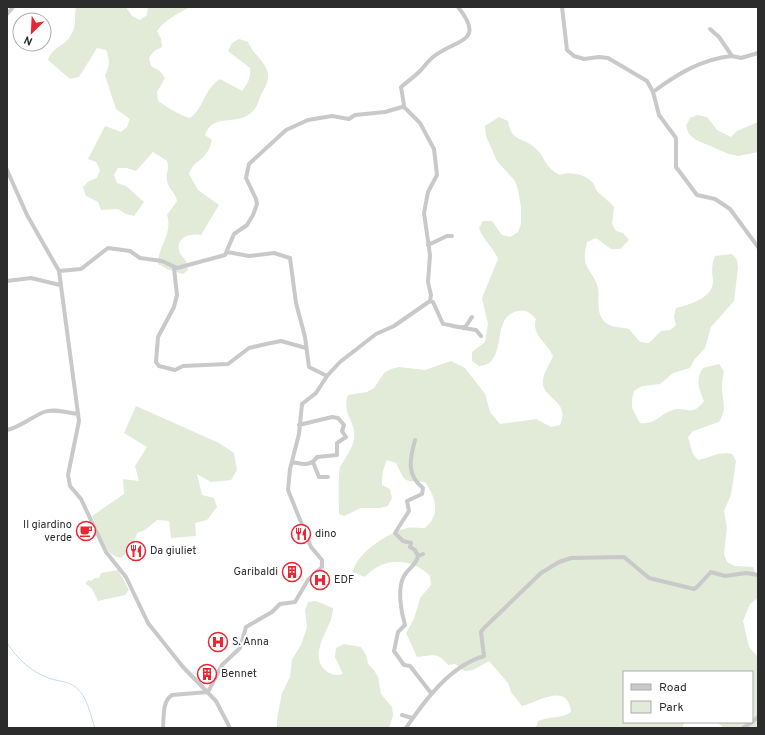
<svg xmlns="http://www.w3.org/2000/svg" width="765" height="735" viewBox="0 0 765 735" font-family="Overpass,sans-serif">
  <rect width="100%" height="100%" fill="#fff"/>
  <path fill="#e2ead8" d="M76,7H126L132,16L140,20L147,15L148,7H190C177,14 166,19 157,31L161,39L162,47L154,51L149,58L151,66L160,71L165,78L157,92L158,101C169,108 177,114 190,118C204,108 204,89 220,79L242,91C248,83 251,78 250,68L228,51L232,43L239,39L248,42C252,53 263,59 267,70C270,79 266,86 262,93C259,98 258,106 254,110C239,128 213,111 205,135L212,140C207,162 195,158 189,174L198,190L219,205L201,235C189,233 174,238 180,253C181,256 185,258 186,261C187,263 187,267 188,270L183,274L167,269L158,264C158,246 173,234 167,215L177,201C175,191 168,189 167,180C165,173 170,171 167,161L153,152L136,171L127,168H118L114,175L117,183L126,186L144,202L134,216L126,214L118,209L101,210L98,202L86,196L83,187L89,181L97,178L100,170L96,162L88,159L105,126L121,132L127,127L130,119L116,109L105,75C110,65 110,60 106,50L97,48L79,77L70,79L48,60C53,46 64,47 71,35C77,25 74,17 76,7Z
    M698,115L707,117L717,130L731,137L737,131L758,122V152L738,156L729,154L696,140L689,134L686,126L690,118Z
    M499,117L508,121C511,142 523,137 535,148C547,158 542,165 560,175C570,171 585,174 593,183C595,186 595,189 597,191C603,197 609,201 614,207L612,224L616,231L623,233L629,240L620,249H611L596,238L587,242C586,248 584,254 585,260C586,270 596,277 598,288C600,299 595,314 606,323C612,328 622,327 629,329L640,342L649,343L661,331L670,330L676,325L674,317L676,308C689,305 714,298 713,280C712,271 711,266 715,256L732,254L737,260L738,268L734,301L711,327L705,348L694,360L690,368L673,373L660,384L642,386L634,391L632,399V408L640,423C656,425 659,414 673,410C686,406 692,418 704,401C699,389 695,380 703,368L719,364L724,371C723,376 722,382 722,387C722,402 728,407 719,422L693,431L688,437L693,454L698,460C710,458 719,451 732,454L736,461L731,495L724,511L727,528L724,554L727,562L735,566L753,567L758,579V598L750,604L743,621L749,647L758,657V728H724L717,722H752V672H624V722H685L682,728H536L538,721C550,716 561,719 571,712C568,682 540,701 522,706L511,692L508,683L489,661L473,670L465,671L455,664L448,665C437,651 432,656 417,657L406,633L414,619L420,598L431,585L430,576C411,557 383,557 365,577L353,572C356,553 389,532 407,528C412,527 419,528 425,528C441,514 436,498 425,482C402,481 406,483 396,463L387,460C383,468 382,475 382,485L390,489L392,498L388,506L380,508H361L344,516L339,514C339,505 338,474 340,467C345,458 352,450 354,439C357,422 341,414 348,395L367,392L374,388L384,373L391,369L399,367L425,370L451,361L465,368L485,394L490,412L500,424L536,419L551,427L560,425C571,399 540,399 543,380C544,372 550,364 553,356C547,342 531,335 536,319C531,313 526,309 518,311C494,316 504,346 492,360C488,365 485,365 479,366L472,361V352L485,342L488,324L482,298L498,259C493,247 483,240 479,228L483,221H492L502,235L510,237L518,232L521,224V207L518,190L515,181L497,161L486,136L485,126Z
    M136,406L219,443L234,453L237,470L231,480L211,482L197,474L202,495L214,498L217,507L207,520L195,523L196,536L171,538L169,521L157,520L145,530L137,533L132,548L121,558C103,555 99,532 92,516L124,494L123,479L139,481L135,466L147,447L124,433Z
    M118,570L129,590L125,595L98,601L92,589L85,583L89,580L91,581L95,578H99L101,573Z
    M316,601L333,608C333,628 308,651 324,669C330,675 335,676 343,674L335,657L336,648L344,644L361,647L366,655L368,664L374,670L378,677L381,694L392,707L393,715L389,728H277V718L282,693L290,677L292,659L301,645L307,627L305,610L308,602Z"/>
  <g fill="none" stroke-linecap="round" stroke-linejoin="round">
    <path stroke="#c3dbec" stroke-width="1" d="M7,643C17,658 29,670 46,677C60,683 71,679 82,694C88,702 91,717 95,728"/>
    <path stroke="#c9c9c9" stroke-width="4" d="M562,7L567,50L574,56L584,59L599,57L608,58L647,81L653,92L659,115L676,138V167L697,195L715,199L730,209L758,247
      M7,14L13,7
      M710,29L719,37L732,56L741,58L758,53
      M653,92C677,74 702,59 732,56
      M7,170L27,215L59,271L79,421L68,475L70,486L81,499L106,552L126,577L148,623L183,667L216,701L230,728
      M428,245L447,236H452
      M227,252L249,256L274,253L290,258L296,303L305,337L309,367L327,376
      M174,268L177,295L174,307L158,337L156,362L159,366L175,370L183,366L228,364L249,348L266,344L281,341L306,348
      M59,271L81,269L108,248L130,251L140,258L162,261L177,268L225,255L234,234L247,225L253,215L257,204L256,199L246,178L249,164L286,130L308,120L332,116L349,119L355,115L385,112L402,107L404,105L401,87C407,82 414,77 420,71C424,67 428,61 433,57C455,39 487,43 458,7
      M7,281L31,278L60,285
      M430,301L433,302L443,324C449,324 462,330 466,326C468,324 470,319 472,317
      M463,328L476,330L481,336
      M7,430C21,427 31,417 44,412C54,408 68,413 78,414
      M415,440C410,458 406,475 423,488L422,494L407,501L409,511L395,533L403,541L411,543L410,547L415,550L418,556L423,554
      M292,462C303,464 310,467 317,457L337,455V443L346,437L342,431L344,425L338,418L332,417L299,425
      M313,462L319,477H328
      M418,556C416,566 408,568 404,576C397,588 401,612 405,625L398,632L394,651L404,665L410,666L431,693
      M402,715L412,718
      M752,722L758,717
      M163,728C164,718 162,701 172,695L208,692L222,665L240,648L246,627L272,612L280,604L295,602L308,580L322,567V560L311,547L288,490L290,469L299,434L302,404L316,393L327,376L340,362L376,334L394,326L430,301L431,295L428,282L430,255L424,213L428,192L437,175L434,149L420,123L403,106
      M406,728C425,700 450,666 484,656L481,632L484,628L541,573L559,562L571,558L624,557L649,578L694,589L697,587L711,572L725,576L746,573L758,575
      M743,728L752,722"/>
  </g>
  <defs>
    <g id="cafe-ring" transform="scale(1)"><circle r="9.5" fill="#fff" stroke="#eb2531" stroke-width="1.5"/><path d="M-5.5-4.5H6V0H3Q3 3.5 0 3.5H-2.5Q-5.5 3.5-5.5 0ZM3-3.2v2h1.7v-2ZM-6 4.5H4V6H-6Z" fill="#eb2531"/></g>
    <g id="restaurant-ring" transform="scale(1)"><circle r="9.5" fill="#fff" stroke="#eb2531" stroke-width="1.5"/><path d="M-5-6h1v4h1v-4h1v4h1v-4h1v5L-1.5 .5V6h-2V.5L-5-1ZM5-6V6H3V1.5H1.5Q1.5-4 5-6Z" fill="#eb2531"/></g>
    <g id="building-ring" transform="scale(1)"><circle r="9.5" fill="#fff" stroke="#eb2531" stroke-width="1.5"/><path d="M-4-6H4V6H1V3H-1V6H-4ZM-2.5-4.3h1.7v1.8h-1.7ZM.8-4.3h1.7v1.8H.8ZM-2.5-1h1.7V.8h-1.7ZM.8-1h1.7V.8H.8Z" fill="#eb2531"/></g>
    <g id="hospital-ring" transform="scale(1)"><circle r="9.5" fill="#fff" stroke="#eb2531" stroke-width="1.5"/><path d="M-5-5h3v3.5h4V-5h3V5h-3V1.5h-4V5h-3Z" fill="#eb2531"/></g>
  </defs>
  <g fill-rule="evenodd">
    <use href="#cafe-ring" x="86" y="531"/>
    <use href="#restaurant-ring" x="301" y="534"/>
    <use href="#restaurant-ring" x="136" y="551"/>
    <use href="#building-ring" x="292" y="572"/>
    <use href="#hospital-ring" x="320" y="580"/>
    <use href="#hospital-ring" x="218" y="642"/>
    <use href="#building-ring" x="207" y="674"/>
  </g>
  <g text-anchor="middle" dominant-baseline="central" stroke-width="4" stroke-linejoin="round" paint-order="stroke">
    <g font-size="11" fill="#2c2c2c" stroke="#fff" text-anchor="start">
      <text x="72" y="525" text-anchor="end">Il giardino<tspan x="72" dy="13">verde</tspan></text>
      <text x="315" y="534">dino</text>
      <text x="150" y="551">Da giuliet</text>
      <text x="278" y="572" text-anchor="end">Garibaldi</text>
      <text x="334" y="580">EDF</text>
      <text x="232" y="642">S. Anna</text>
      <text x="221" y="674">Bennet</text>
    </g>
  </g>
  <rect width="765" height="735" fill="none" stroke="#2c2c2c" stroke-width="16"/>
  <rect x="623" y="671" width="130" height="52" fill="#ffffff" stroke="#ababab"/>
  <rect x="631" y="684" width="20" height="6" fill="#c9c9c9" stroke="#ababab"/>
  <text x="659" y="691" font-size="12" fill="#2c2c2c">Road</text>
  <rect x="631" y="701" width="20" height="12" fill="#e2ead8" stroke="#ababab"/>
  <text x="659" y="711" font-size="12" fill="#2c2c2c">Park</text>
  <g transform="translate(32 32) rotate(204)"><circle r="19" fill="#ffffff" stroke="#ababab"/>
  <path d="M0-3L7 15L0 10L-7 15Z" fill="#eb2531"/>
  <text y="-6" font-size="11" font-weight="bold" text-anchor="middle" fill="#2c2c2c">N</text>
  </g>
</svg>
